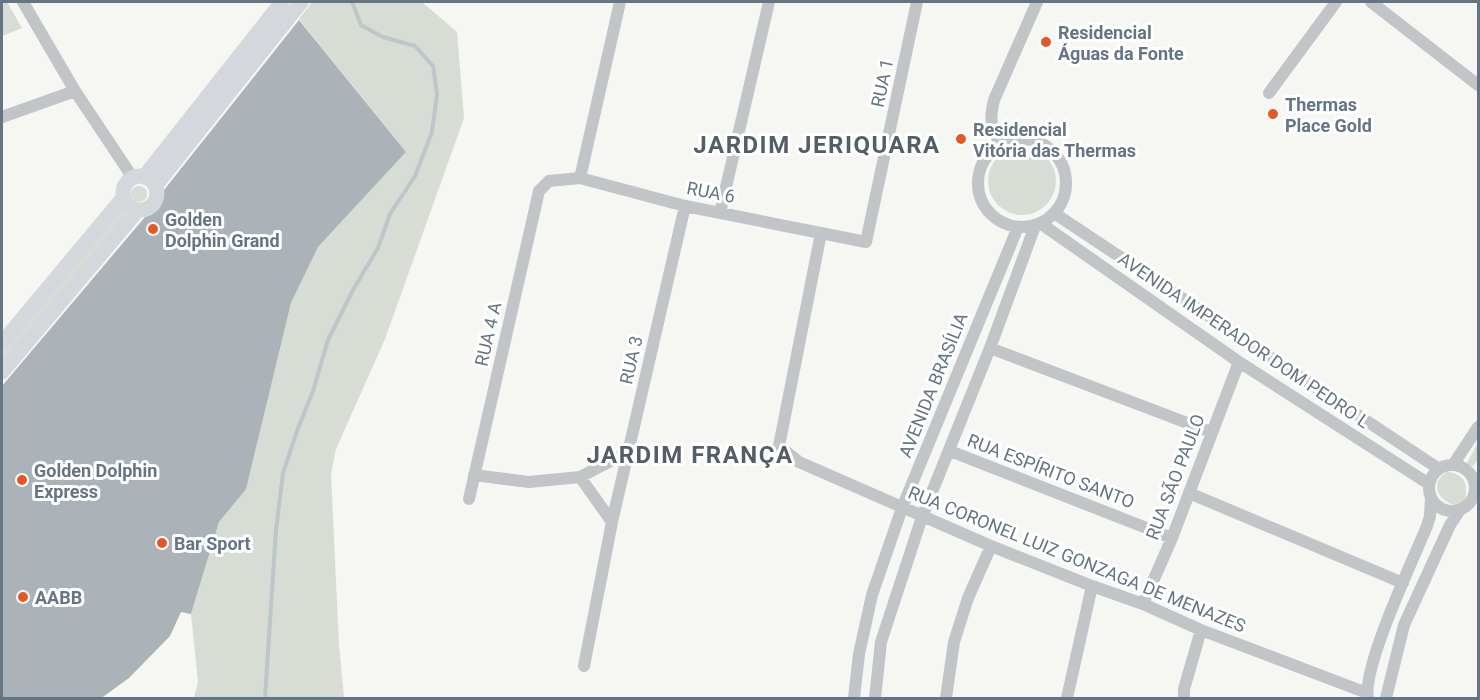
<svg xmlns="http://www.w3.org/2000/svg" width="1480" height="700" viewBox="0 0 1480 700" font-family="Roboto,sans-serif">
  <rect width="100%" height="100%" fill="#f6f6f3"/>
  <path fill="#d7ddd4" d="M2,2H7L22,28L2,36Z
    M312,2H422L457,32L464,118L385,339L336,449L331,474L339,645L344,698H345H194L198,682L191,614L219,522L248,480L291,303L318,247L406,152L299,19Z
    M988 181a34 34 0 1 1 68 0a34 34 0 1 1-68 0Z
    M131 194a8 8 0 1 1 16 0a8 8 0 1 1-16 0Z
    M122,209L125,210V215L2,362V351Z
    M1478,442V460L1473,466L1469,465L1467,463Z
    M1447,472C1458,473 1466,478 1466,490C1468,524 1416,491 1447,472Z"/>
  <g fill="none" stroke-linecap="round" stroke-linejoin="round">
    <path stroke="#bcc6cb" stroke-width="4" d="M265,698L276,530L283,473L297,431L313,391L328,340L353,290L378,248L390,214L415,176L432,132L437,94L433,66L415,46L383,37L361,25L352,2"/>
  </g>
  <path fill="#abb2b8" d="M299,20L406,152L318,247L291,303L246,489L219,522L191,614L181,612L170,636L129,678L100,699H2V386L145,217L151,215L159,209L164,190Z"/>
  <g fill="none" stroke-linecap="round" stroke-linejoin="round">
    <path stroke="#c1c5c8" stroke-width="12" d="M23,2L75,91L133,178
      M1371,2L1478,85
      M1269,93L1336,2
      M2,117L75,91
      M978 183a44 44 0 1 1 88 0a44 44 0 1 1-88 0Z
      M1001,145C991,127 989,121 994,100L1037,2
      M580,178L620,2
      M720,213L769,2
      M1054,213L1439,469
      M1040,223L1239,362L1429,484
      M821,233L779,446L799,462L991,546L1092,586L1143,604L1201,630L1367,693
      M990,348L1211,432
      M950,451L1172,538
      M1429 488a23 23 0 1 1 46 0a23 23 0 1 1-46 0Z
      M1453,465L1478,427
      M474,475L529,482L580,477L628,452
      M580,477L612,522
      M1189,493L1403,583
      M469,499L539,191L549,181L580,178L685,206L866,242L917,2
      M1143,604L1172,538L1239,362
      M584,666L612,522L685,206
      M854,698L859,654L872,595L902,508L1018,227
      M875,698L881,642L922,517L990,348L1035,226
      M946,698L954,642L968,598L991,546
      M1067,698L1092,586
      M1184,698V689L1201,630
      M1368,698C1362,667 1413,560 1427,526L1430,516L1431,498
      M1386,698L1404,625L1450,525L1460,510"/>
    <path stroke="#d4d8dc" stroke-width="15" d="M123 193a17 17 0 1 1 34 0a17 17 0 1 1-34 0Z
      M144,177L282,2
      M155,186L301,2
      M2,343L123,198
      M2,372L138,210"/>
  </g>
  <g fill="#e35926" stroke="#fff" stroke-width="2">
    <circle cx="1046" cy="42" r="6"/>
    <circle cx="1273" cy="114" r="6"/>
    <circle cx="961" cy="139" r="6"/>
    <circle cx="153" cy="229" r="6"/>
    <circle cx="22" cy="480" r="6"/>
    <circle cx="162" cy="543" r="6"/>
    <circle cx="23" cy="597" r="6"/>
  </g>
  <g text-anchor="middle" dominant-baseline="central" stroke-width="6" stroke-linejoin="round" paint-order="stroke">
    <g font-size="18" font-weight="bold" fill="#657584" stroke="#fff" text-anchor="start">
      <text x="1058" y="32">Residencial<tspan x="1058" dy="21">Águas da Fonte</tspan></text>
      <text x="1285" y="104">Thermas<tspan x="1285" dy="21">Place Gold</tspan></text>
      <text x="973" y="129">Residencial<tspan x="973" dy="21">Vitória das Thermas</tspan></text>
      <text x="165" y="219">Golden<tspan x="165" dy="21">Dolphin Grand</tspan></text>
      <text x="34" y="470">Golden Dolphin<tspan x="34" dy="21">Express</tspan></text>
      <text x="174" y="543">Bar Sport</text>
      <text x="35" y="597">AABB</text>
    </g>
    <g font-size="18" fill="#657584" stroke="#fff">
      <text transform="translate(882 83) rotate(-78)">RUA 1</text>
      <text transform="translate(711 192) rotate(11)">RUA 6</text>
      <text transform="translate(488 334) rotate(-77)">RUA 4 A</text>
      <text transform="translate(1244 340) rotate(34)">AVENIDA IMPERADOR DOM PEDRO L</text>
      <text transform="translate(631 360) rotate(-77)">RUA 3</text>
      <text transform="translate(933 385) rotate(-68)">AVENIDA BRASÍLIA</text>
      <text transform="translate(1051 471) rotate(21)">RUA ESPÍRITO SANTO</text>
      <text transform="translate(1175 477) rotate(-69)">RUA SÃO PAULO</text>
      <text transform="translate(1077 559) rotate(22)">RUA CORONEL LUIZ GONZAGA DE MENAZES</text>
    </g>
    <g font-size="24" font-weight="bold" letter-spacing="1.5" fill="#535e69" stroke="#fff">
      <text x="817" y="145">JARDIM JERIQUARA</text>
      <text x="690" y="455">JARDIM FRANÇA</text>
    </g>
  </g>
  <rect width="1480" height="700" fill="none" stroke="#657584" stroke-width="6"/>
</svg>
